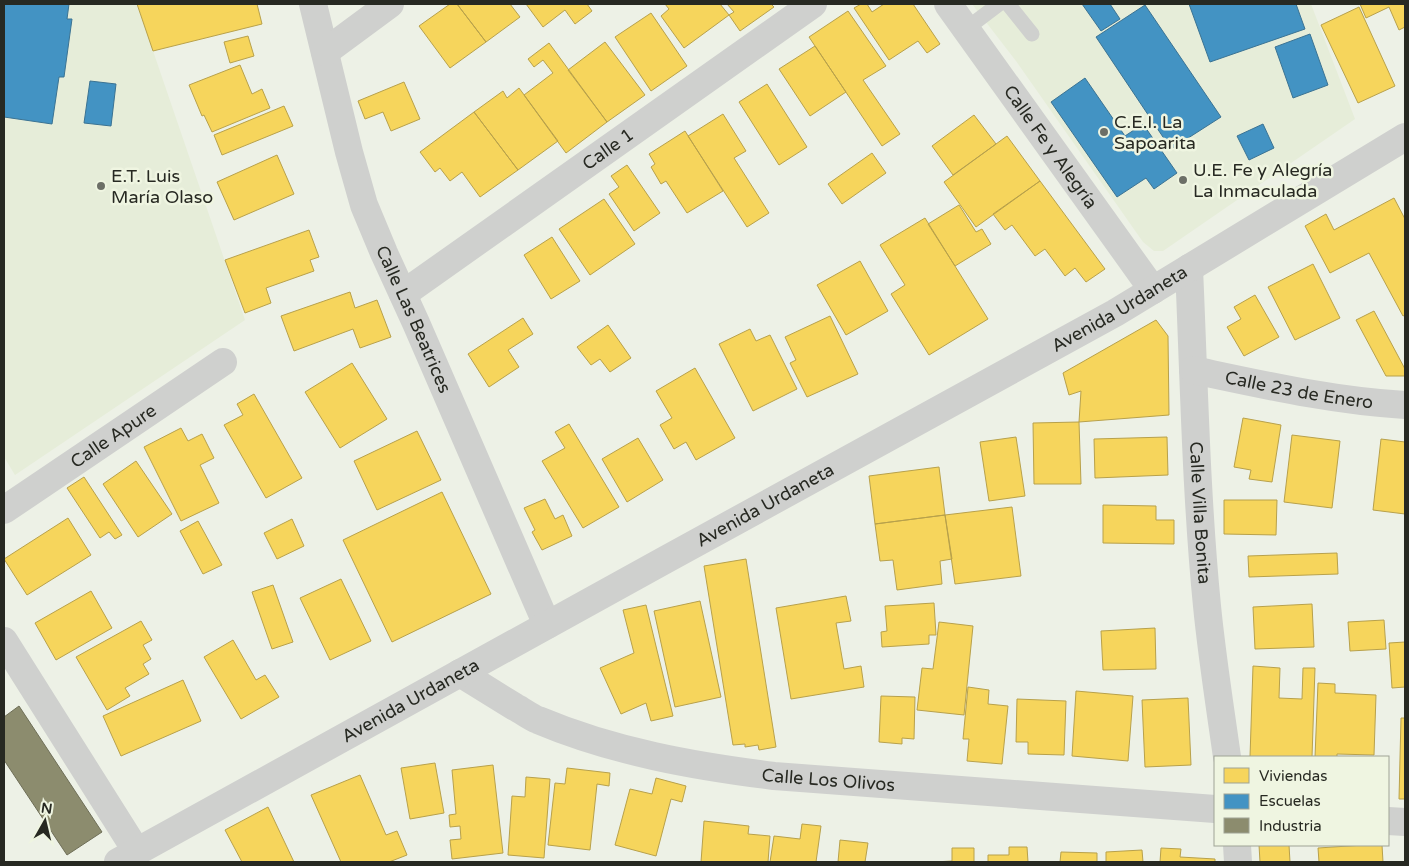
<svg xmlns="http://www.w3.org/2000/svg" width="1409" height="866" viewBox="0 0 1409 866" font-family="'Varela Round',sans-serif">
  <rect width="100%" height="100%" fill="#edf1e6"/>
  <path fill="#e6edd9" d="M4,4H137L245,320L15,475L4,457Z
    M972,4H1311L1355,119L1163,251H1154L1143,242L1016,61Z"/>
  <path fill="#f6d55c" stroke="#b8a14b" d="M137,4H257L262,24L153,51Z
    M450,4H457L486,42L450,68L419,26Z
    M457,4H510L520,17L486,42Z
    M526,4H587L592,11L575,24L565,10L543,27Z
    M665,4H720L729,15L684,48L661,16L669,9Z
    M727,4H771L774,7L740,31L729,15L734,12Z
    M861,4H867L872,12L884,4H913L940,44L927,53L918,41L889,60L854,8Z
    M1360,4H1405V27L1399,30L1389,7L1366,18Z
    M1359,7L1395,86L1358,103L1321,25Z
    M848,11L886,66L863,80L900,134L882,146L809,37Z
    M651,13L687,66L651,91L615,37Z
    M248,36L254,56L230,63L224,42Z
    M605,42L645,95L607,122L568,70Z
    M549,43L607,122L566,153L524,95L553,73L543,60L534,67L528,59Z
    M815,46L846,92L810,116L779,69Z
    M240,65L252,94L262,89L270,108L212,132L204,115L202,116L189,85Z
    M404,82L420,119L391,131L383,112L365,119L358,101Z
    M767,84L807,147L779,165L739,102Z
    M519,88L558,141L518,170L474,112L503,91L507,98Z
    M284,106L293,126L222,155L214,135Z
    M474,112L518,170L480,197L462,172L450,181L440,168L435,172L420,152Z
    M723,114L746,151L734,158L769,213L747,227L688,136Z
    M974,115L996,144L953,175L932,146Z
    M685,131L723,191L687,213L666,181L661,184L651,167L655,164L649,154Z
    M1007,136L1040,181L976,227L944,182Z
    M872,153L886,173L842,204L828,184Z
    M277,155L294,194L234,220L217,182Z
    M627,165L660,213L634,231L609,194L619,187L611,176Z
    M1040,181L1105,269L1086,282L1075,268L1065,276L1045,249L1035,256L1012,225L1005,230L993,214Z
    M1394,198L1405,219V315L1403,316L1369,253L1330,273L1305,226L1326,214L1334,230Z
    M604,199L635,244L590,275L559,229Z
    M959,205L976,232L982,229L991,244L955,266L928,224Z
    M925,218L988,319L929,355L891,294L905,285L880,245Z
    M309,230L319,257L310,260L314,271L266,288L271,303L245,313L225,260Z
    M552,237L580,281L551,299L524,255Z
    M860,261L888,311L846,335L817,285Z
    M1313,264L1340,318L1295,340L1268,287Z
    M350,292L355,308L377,300L391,337L360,348L353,329L294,351L281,316Z
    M1255,295L1279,337L1244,356L1227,327L1241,319L1234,307Z
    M1374,311L1405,369V376H1386L1356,320Z
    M830,316L858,374L807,397L790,363L796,360L785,337Z
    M523,318L533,334L508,350L519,367L489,387L468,354Z
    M1156,320L1168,336L1169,415L1079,422L1081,391L1069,395L1063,373Z
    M608,325L631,358L610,372L600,359L591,365L577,347Z
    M750,329L756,341L770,335L797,389L753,411L719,344Z
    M352,363L387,419L340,448L305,392Z
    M695,368L735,438L696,460L686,442L674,449L660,425L672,418L656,391Z
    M254,394L302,478L266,498L224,425L243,415L237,404Z
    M1243,418L1281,425L1272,482L1249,479L1251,470L1234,467Z
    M1079,422L1081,484H1034L1033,423Z
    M569,424L619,507L583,528L542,461L565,448L555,432Z
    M181,428L188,441L202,434L214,458L200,465L219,503L181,521L144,447Z
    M417,431L441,480L377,510L354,461Z
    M1292,435L1340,441L1332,508L1284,502Z
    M1016,437L1025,496L989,501L980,442Z
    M1167,437L1168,475L1095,478L1094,439Z
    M638,438L663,480L627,502L602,459Z
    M1381,439L1405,442V514L1373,510Z
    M136,461L172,514L138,537L103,484Z
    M939,467L945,515L875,524L869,476Z
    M84,477L122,535L115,539L109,532L100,538L67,488Z
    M442,492L491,594L392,642L343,540Z
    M545,499L555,519L563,515L572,536L542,550L532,532L535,530L524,508Z
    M1224,500H1277L1276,535L1224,534Z
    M1103,505L1156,506V520H1174V544L1103,543Z
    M1012,507L1021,576L955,584L945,515Z
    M945,515L952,559L940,561L942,584L897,590L893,560L880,561L875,524Z
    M68,518L91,555L27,595L4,559Z
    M292,519L304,546L277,559L264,533Z
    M198,521L222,565L203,574L180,531Z
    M1337,553L1338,574L1249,577L1248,556Z
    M746,559L776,747L759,750L758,745L745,747V744L733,745L704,566Z
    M341,579L371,641L330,660L300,598Z
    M273,585L293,642L272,649L252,592Z
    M91,591L112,628L56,660L35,623Z
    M846,596L851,621L836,623L844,669L861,666L864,687L791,699L776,608Z
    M700,601L721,697L675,707L654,611Z
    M934,603L936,635H929V644L882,647L881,632L887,631L885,606Z
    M1312,604L1314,647L1255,649L1253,607Z
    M646,605L673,716L651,721L646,703L621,714L600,668L634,653L623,610Z
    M1384,620L1386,649L1350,651L1348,622Z
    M141,621L152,640L143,645L151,659L143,664L149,674L125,688L130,696L107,710L76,657Z
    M939,622L973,626L964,715L917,710L922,668L933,669Z
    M1155,628L1156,669L1103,670L1101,631Z
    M233,640L256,680L265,675L279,697L241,719L204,657Z
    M1405,642V687L1392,688L1389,643Z
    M1253,666L1280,668L1279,698L1302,699L1303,668H1315L1312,757H1250Z
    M183,680L201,721L121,756L103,716Z
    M1318,683L1335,684V693L1376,695L1374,755L1337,754V757H1315Z
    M968,687L989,690L988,704L1008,706L1002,764L967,761L969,739H963Z
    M1076,691L1133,696L1128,761L1072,756Z
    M881,696L915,697L914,739L902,738V744L879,742Z
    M1188,698L1191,765L1145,767L1142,700Z
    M1017,699L1066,701L1064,755L1028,754V742H1016Z
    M1401,718H1405V799H1399Z
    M435,763L444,813L410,819L401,768Z
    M493,765L503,853L452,859L450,840L461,839L460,826L450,827L449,815L456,814L452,770Z
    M567,768L610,773L609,786L597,784L590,850L548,845L555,783L565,784Z
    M360,775L386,835L397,831L407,855L389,862H341L311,795Z
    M526,777L550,779L544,858L508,855L512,796L525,797Z
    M656,778L686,786L682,802L671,799L656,856L615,845L630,789L652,794Z
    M268,807L294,862H242L225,830Z
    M704,821L749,826L748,834L770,836L768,862H701Z
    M802,824L821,826L816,862H770L774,836L800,839Z
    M840,840L868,843L865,862H838Z
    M1259,845H1289L1290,862H1260Z
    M1364,845H1382L1383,862H1319L1318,848Z
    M1009,847H1027L1028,862H988V855H1009Z
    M952,848H974V862H934L952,861Z
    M1161,848L1181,849L1180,857L1215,859V862H1160Z
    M1142,850L1143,862H1106V852Z
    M1061,852L1097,853V862H1060Z"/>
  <path fill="#4393c3" stroke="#3b7393" d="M4,4H69L67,19H72L64,77H59L52,124L4,117Z
    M1082,4H1110L1120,19L1101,31Z
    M1189,4H1296L1305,29L1210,62Z
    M1145,5L1221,117L1171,149L1096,37Z
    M1310,34L1328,85L1293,98L1275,47Z
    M1085,78L1125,136L1143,124L1177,173L1154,189L1146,178L1117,197L1051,102Z
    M90,81L116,84L111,126L84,123Z
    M1263,124L1274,148L1249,160L1237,136Z"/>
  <path fill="#8c8c6e" stroke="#6e6e57" d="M19,706L102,832L67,855L4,760V717Z"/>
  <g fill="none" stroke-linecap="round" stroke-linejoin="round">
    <path stroke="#cfd0ce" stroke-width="15" d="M1008,4L1032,34
      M966,29L999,4"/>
    <g stroke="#cfd0ce" stroke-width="28">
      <path id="s1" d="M313,4L349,152L364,205L384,253L416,323L547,625"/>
      <path id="s2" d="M948,4L1153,290"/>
      <path d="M325,52L390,4"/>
      <path id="s3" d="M1189,268C1194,381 1196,494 1207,606C1212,657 1220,707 1227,757"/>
      <path id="s4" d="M403,294L813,4"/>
      <path id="s5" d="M1193,370C1264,385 1334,401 1405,405"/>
      <path id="s6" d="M4,510L223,362"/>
      <path d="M4,641L137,852"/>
      <path id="s7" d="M460,673C478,684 497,696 515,707C523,711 530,717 538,720C614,752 694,766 774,776L1215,809"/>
      <path d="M1388,821L1405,822"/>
      <path d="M1237,845L1238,862"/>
      <path id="s8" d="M118,862L665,560L1115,313L1405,137"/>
    </g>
  </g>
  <g fill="#6c6f67" stroke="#eff5e1" stroke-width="2">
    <circle cx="1104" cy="132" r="5"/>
    <circle cx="1183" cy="180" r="5"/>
    <circle cx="101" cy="186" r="5"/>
  </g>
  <g text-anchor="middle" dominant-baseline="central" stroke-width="5" stroke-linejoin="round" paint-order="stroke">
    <g font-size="18" fill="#272922" stroke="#eff5e1" text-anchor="start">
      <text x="1114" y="122">C.E.I. La<tspan x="1114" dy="21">Sapoarita</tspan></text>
      <text x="1193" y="170">U.E. Fe y Alegría<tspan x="1193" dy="21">La Inmaculada</tspan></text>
      <text x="111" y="176">E.T. Luis<tspan x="111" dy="21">María Olaso</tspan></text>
    </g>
    <g font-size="18" fill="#272922" stroke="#eff5e1">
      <text stroke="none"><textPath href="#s2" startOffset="176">Calle Fe y Alegría</textPath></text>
      <text stroke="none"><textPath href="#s4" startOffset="251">Calle 1</textPath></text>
      <text stroke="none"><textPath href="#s8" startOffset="1144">Avenida Urdaneta</textPath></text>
      <text stroke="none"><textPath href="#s1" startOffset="332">Calle Las Beatrices</textPath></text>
      <text stroke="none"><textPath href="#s5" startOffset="108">Calle 23 de Enero</textPath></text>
      <text stroke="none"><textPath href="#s6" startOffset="132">Calle Apure</textPath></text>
      <text stroke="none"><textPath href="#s8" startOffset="739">Avenida Urdaneta</textPath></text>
      <text stroke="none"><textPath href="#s3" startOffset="245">Calle Villa Bonita</textPath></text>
      <text stroke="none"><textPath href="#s8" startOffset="334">Avenida Urdaneta</textPath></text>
      <text stroke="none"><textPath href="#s7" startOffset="389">Calle Los Olivos</textPath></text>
    </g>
  </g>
  <rect width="1409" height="866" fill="none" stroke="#272922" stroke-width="10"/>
  <rect x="1214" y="756" width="175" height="90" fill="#eff5e1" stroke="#9fa395"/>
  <rect x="1224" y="768" width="25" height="15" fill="#f6d55c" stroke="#9fa395"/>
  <text x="1259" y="781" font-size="15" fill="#272922">Viviendas</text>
  <rect x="1224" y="794" width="25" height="15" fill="#4393c3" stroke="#9fa395"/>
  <text x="1259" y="806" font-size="15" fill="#272922">Escuelas</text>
  <rect x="1224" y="818" width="25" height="15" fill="#8c8c6e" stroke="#9fa395"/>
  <text x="1259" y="831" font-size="15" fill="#272922">Industria</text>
  <g transform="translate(45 821) rotate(8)" stroke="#eff5e1" stroke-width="4" paint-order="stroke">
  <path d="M0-4L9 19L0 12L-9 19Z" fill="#272922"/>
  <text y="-8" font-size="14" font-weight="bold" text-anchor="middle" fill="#272922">N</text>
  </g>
</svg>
